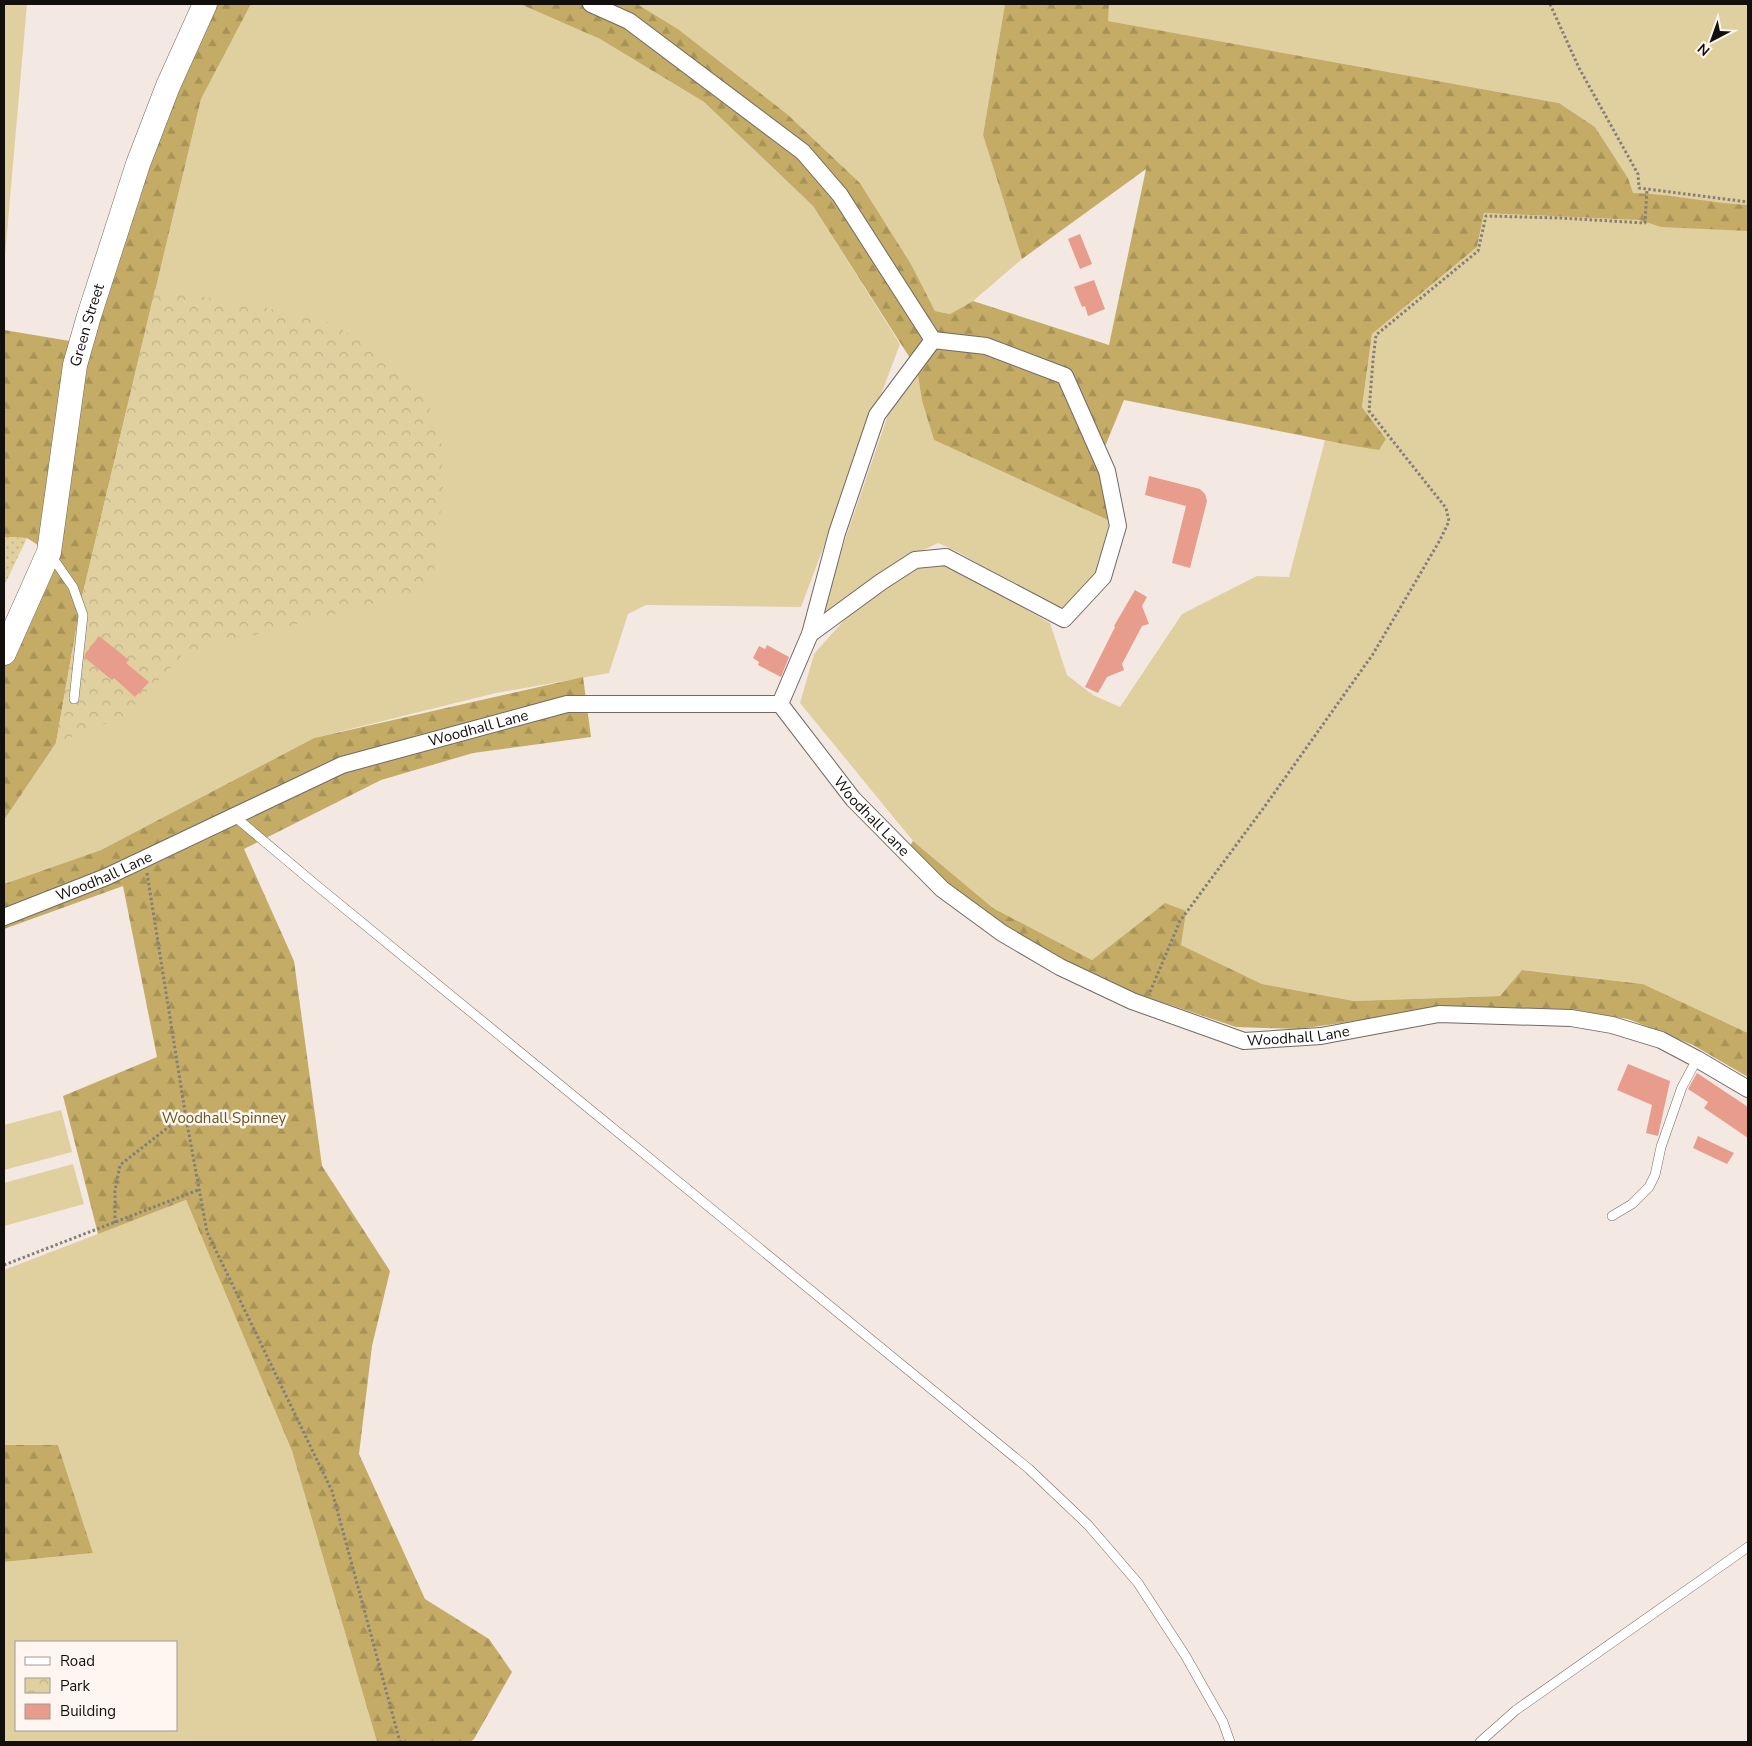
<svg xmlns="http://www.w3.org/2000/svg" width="1752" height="1746" viewBox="0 0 1752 1746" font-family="'Nunito Sans',sans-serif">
  <defs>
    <pattern id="forest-firs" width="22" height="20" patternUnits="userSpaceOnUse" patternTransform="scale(1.25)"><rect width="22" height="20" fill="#c4ac66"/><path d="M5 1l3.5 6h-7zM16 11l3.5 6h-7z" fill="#a89357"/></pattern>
    <pattern id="park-crowns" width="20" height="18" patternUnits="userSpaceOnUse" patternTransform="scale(1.25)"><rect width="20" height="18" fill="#e1d09f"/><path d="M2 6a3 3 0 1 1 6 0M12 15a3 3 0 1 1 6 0" fill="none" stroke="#c0b188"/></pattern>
    <pattern id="garden-dots" width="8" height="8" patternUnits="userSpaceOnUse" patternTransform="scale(1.25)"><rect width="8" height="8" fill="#e1d09f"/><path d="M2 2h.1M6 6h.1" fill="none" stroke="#c0b188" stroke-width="1.8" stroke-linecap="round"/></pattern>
  </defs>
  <rect width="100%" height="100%" fill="#f3e8e2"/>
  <path fill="#e1d09f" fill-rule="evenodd" d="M4,4H27L4,267Z
    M251,4H520L600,39L704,102L813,206L900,344L801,607L646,605L628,614L609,673L496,693L314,738L101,850L4,884V820L56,743L81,601L201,99Z
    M637,4H1005L983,135L1022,259L973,301L950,314L935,311L911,264L860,183L787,114L678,29Z
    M1109,4H1748V1033L1643,984L1523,970L1500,996L1354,1001L1262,984L1181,945L1165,903L1092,960L993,908L913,841L800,703L814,654L854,609L915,566L948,565L1050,623L1067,675L1093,695L1120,707L1182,614L1257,576L1289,577L1325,440L1379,449L1386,439L1362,407L1372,334L1477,247L1484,213L1640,219L1628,178L1595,127L1559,103L1107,21Z
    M917,369L922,401L934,440L1110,521L1097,574L1061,613L960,553L938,543L898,562L816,624L889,412Z
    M61,1110L72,1152L4,1170V1125Z
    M73,1164L84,1204L4,1226V1183Z
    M186,1200L292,1451L377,1742H4V1562L93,1553L58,1445H4V1270ZM16,1642H176V1730H16Z"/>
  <path fill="url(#forest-firs)" d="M215,4H251L201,99L81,601L56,743L4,820V667L16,642L81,370L130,210Z
    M520,4H637L678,29L787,114L860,183L911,264L935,311L950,314L973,301L1109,345L1146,169L1022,259L983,135L1005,4H1109L1108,21L1559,103L1595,127L1628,178L1633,193C1672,194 1709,203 1748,205V231L1661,227L1640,220L1484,213L1477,247L1372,334L1362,407L1386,439L1379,450L1354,446L1124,400L1097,466L1110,521L934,440L922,401L917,369L813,206L704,102L600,39Z
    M4,330L82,343L49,552L27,538L4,537Z
    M583,677L591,737L473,753L381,780L244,849L294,961L322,1166L390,1271L372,1346L359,1454L425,1599L489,1639L512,1672L474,1739L470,1742H377L292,1451L186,1200L98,1234L63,1096L157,1057L123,886L4,929V884L101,850L314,738Z
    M913,841L993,908L1092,960L1165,903L1186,911L1181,945L1262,984L1354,1001L1500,996L1522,970L1643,984L1748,1033V1077L1693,1045L1628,1019L1564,1009L1485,1007L1406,1012L1342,1023L1298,1029L1236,1027L1140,995L1096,978L1008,931L954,892L909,847Z
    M4,1445H58L93,1553L4,1562Z"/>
  <path fill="url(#park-crowns)" d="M155,289L252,305L328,322L365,343L402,368L421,393L441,430L443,489L433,584L425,591L184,653L123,717L56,743L81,601Z"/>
  <path fill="url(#garden-dots)" d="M4,537L27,538L4,586Z"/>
  <path fill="#e89c8b" d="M1080,234L1092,264L1080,269L1068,239Z
    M1094,280L1105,309L1088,316L1085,306L1082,307L1074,287Z
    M1149,476L1200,489L1205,494L1207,501L1190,568L1172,563L1186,506L1145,495Z
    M1135,590L1147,597L1142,606L1149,624L1142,626L1122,664L1124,670L1107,677L1098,693L1085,687L1115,627L1114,626Z
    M99,636L129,660L126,663L149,682L135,697L114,678L112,680L85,658V654Z
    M767,645L789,657L781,677L758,665L759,662L753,658L759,646L765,649Z
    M1628,1064L1670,1081L1658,1136L1646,1133L1652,1105L1617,1090Z
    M1697,1073L1748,1107V1138L1704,1108L1708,1102L1688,1089Z
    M1698,1136L1734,1153L1727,1164L1693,1148Z"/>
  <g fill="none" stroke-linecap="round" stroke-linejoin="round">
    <g stroke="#726963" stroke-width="10">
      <path id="lane" d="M50,554L73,587L83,615L74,699
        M234,816L321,889L1029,1469L1088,1525L1138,1583L1185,1655L1223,1722L1230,1742
        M1612,1216L1632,1204L1649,1187L1655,1175L1661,1147L1682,1087L1697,1059
        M1480,1742L1516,1710L1748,1547"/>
    </g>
    <g stroke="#726963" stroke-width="18">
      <g id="street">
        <path d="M591,4L629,21L803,152L840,195L933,340L986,346L1065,376L1107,471L1118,526L1103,577L1064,619L946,557L915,560L881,582L810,634"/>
        <path d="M780,704L810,634L837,533L877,415L933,340"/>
        <path id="s1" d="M4,917L106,877L342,765L567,704H780L853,799L942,889L1002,933L1060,967L1132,1001L1244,1041L1321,1036L1439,1014L1571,1018L1612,1025L1661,1040L1697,1059L1748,1089"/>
      </g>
    </g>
    <g stroke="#726963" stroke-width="25">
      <g id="secondary">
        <path id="s2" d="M4,653L49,552L75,365L89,316L138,164L168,86L205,4"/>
      </g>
    </g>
    <path stroke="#847d79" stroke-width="3" stroke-dasharray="2.5 2.5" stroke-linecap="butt" d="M1550,4L1579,68L1638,174L1639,188L1748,202
      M147,873L186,1118L207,1232L332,1491L400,1742
      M1150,992L1180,921L1265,806L1373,654L1440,540L1449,521L1446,508L1369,411L1373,360L1376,335L1478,251L1486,216L1560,218L1645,223L1647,189
      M115,1223V1191L120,1165L175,1122L186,1118
      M4,1265L198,1190"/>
    <use href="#lane" stroke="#fff" stroke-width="9"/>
    <use href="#street" stroke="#fff" stroke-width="16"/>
    <use href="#secondary" stroke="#fff" stroke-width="24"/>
  </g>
  <g text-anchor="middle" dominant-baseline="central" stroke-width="5" stroke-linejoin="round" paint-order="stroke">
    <g font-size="15" fill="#130f0d" stroke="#fff6f1">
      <text stroke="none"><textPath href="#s2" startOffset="341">Green Street</textPath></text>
      <text stroke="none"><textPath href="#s1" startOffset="512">Woodhall Lane</textPath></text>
      <text stroke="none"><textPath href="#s1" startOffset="962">Woodhall Lane</textPath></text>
      <text stroke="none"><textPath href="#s1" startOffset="108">Woodhall Lane</textPath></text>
      <text stroke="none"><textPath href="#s1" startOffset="1458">Woodhall Lane</textPath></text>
    </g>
    <g font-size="15" fill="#65551f" stroke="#fff6f1">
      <text x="224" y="1118">Woodhall Spinney</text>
    </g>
  </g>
  <rect width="1752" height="1746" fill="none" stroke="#130f0d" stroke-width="10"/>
  <rect x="15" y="1641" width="162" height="90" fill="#fff6f1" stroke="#a19a96"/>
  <rect x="25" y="1657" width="25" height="8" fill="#ffffff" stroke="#a19a96"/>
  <text x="60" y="1666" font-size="15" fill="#130f0d">Road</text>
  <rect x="25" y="1678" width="25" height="15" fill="url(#park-crowns)" stroke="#a19a96"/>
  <text x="60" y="1691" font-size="15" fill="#130f0d">Park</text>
  <rect x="25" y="1704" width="25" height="15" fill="#e89c8b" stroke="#a19a96"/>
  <text x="60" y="1716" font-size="15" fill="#130f0d">Building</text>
  <g transform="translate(1712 40) rotate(221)" stroke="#fff6f1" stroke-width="4" paint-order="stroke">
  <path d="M0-4L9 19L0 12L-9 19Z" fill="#130f0d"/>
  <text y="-8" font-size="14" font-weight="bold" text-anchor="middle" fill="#130f0d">N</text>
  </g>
</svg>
